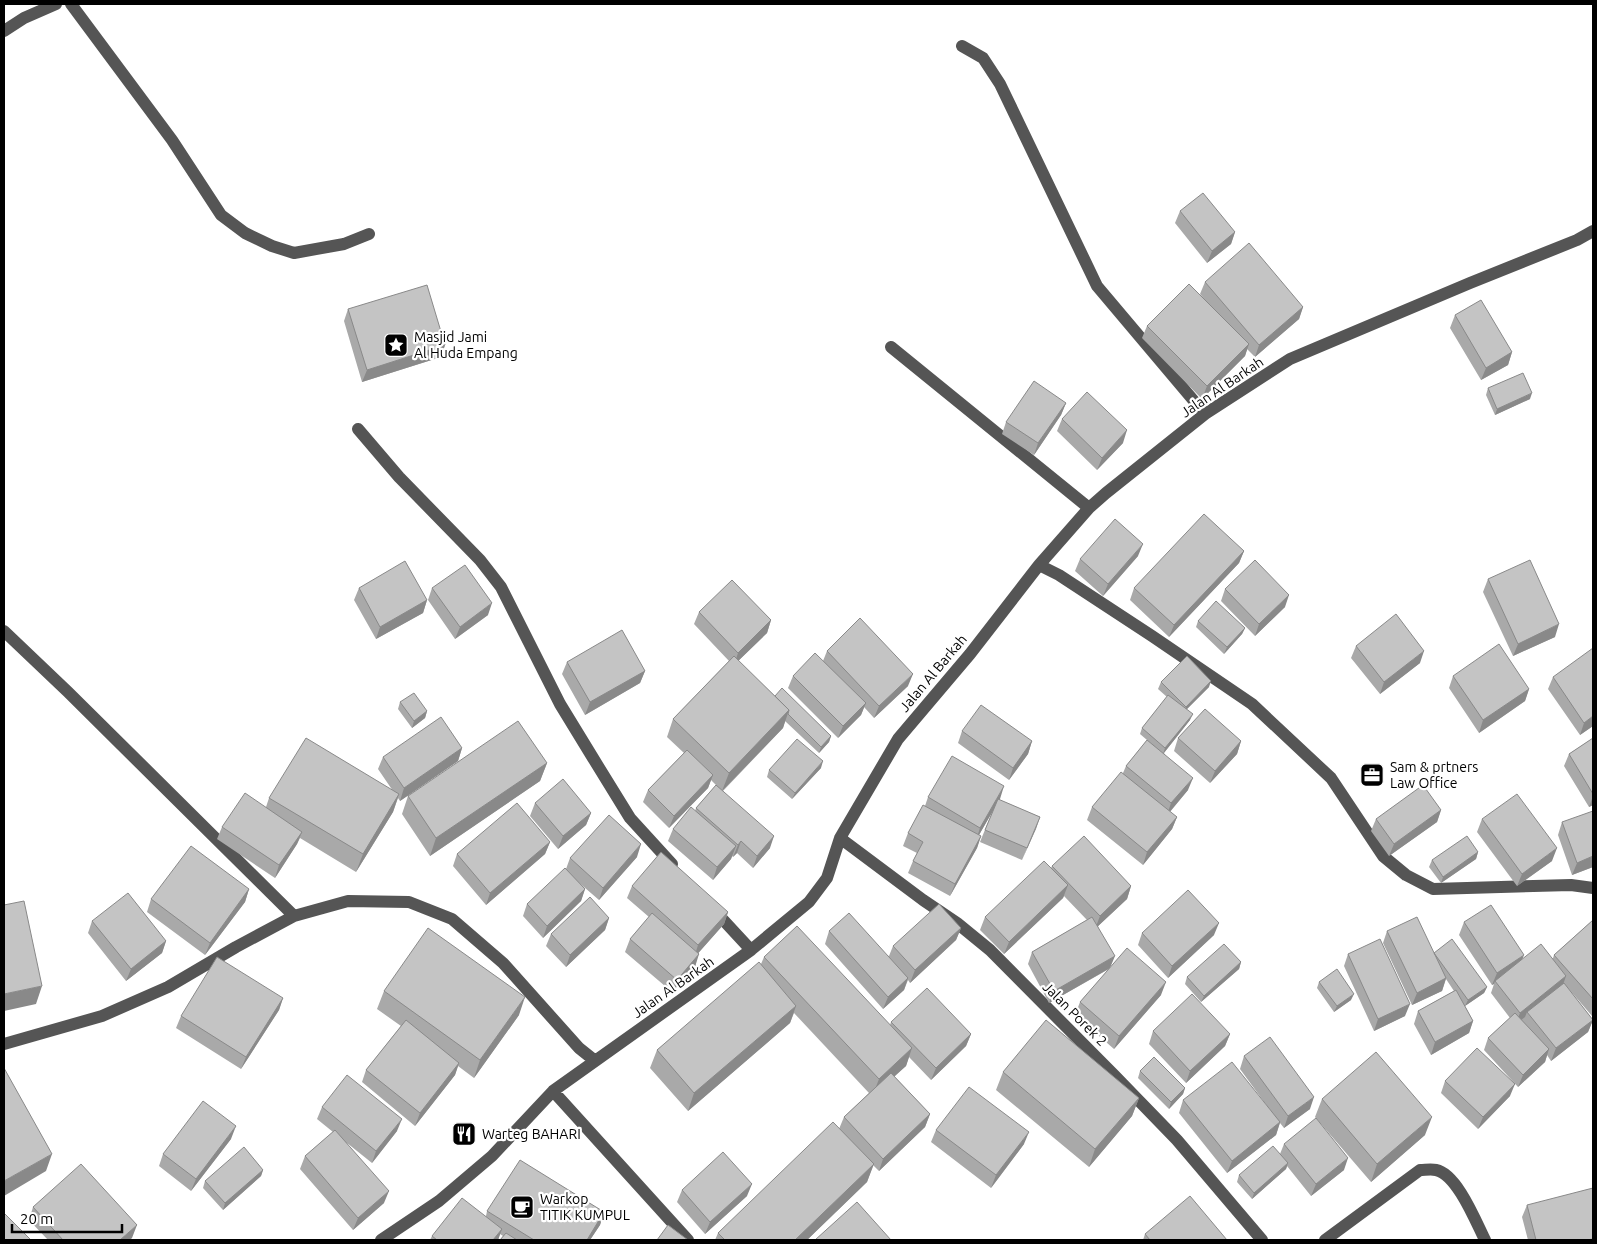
<svg xmlns="http://www.w3.org/2000/svg" width="1597" height="1244" viewBox="0 0 1597 1244" font-family="Ubuntu,sans-serif">
  <rect width="100%" height="100%" fill="#fff"/>
  <g fill="none" stroke-linecap="round" stroke-linejoin="round">
    <path stroke="#555" stroke-width="12" d="M71,4L172,140L221,215L245,233L272,246L294,253L344,244L369,234
      M4,31L24,18L56,4
      M962,46L983,58L1000,84L1097,286L1205,414
      M891,347L1089,508
      M358,429L399,477L480,560L501,587L560,704L593,758L630,818L672,864
      M1039,565L1059,575L1152,636L1252,704L1331,778L1383,856L1406,875L1433,889L1571,885L1593,888
      M4,631L68,692L294,916
      M840,838L923,900L957,923L990,950L1114,1075L1177,1140L1262,1240
      M714,910L751,950
      M4,1044L102,1016L168,987L236,947L294,916L348,901L409,902L452,919L503,963L579,1048L594,1060
      M553,1091L688,1240
      M381,1240L439,1201L492,1156L553,1091L751,950L809,902L827,878L840,838L898,739L970,654L1039,565L1089,508L1106,493L1205,414L1290,359L1470,283L1577,240L1593,231
      M1325,1240L1420,1170C1425,1170 1431,1169 1436,1170C1457,1174 1476,1222 1485,1240"/>
  </g>
  <path fill="#a9a9a9" d="M1180,211L1235,232L1231,244L1207,263L1175,223Z
    M1205,282L1303,307L1299,319L1255,357L1247,349L1245,356L1202,399L1142,338L1147,326L1205,300L1200,294Z
    M348,309L445,345L441,357L362,382L344,321Z
    M1455,315L1512,352L1508,365L1481,380L1450,328Z
    M1488,388L1530,399L1495,415L1486,395Z
    M1066,403L1061,415L1034,455L1002,434L1006,422Z
    M1062,419L1123,443L1097,470L1057,431Z
    M1244,551L1239,563L1169,637L1130,600L1134,588Z
    M1138,556L1103,596L1075,571L1080,559Z
    M1488,579L1555,637L1513,656L1483,592Z
    M359,588L427,600L423,613L376,639L354,600Z
    M432,588L488,615L455,639L428,600Z
    M1225,589L1285,607L1255,636L1221,601Z
    M699,612L771,620L767,633L738,661L775,696L831,736L829,742L819,753L785,721L783,728L723,791L770,848L753,868L737,853L733,857L732,856L731,859L713,880L668,841L673,829L695,811L696,808L716,785L711,780L708,788L669,828L643,802L648,790L684,753L667,737L673,719L729,661L694,624Z
    M1198,621L1245,628L1242,634L1224,654L1196,627Z
    M1356,646L1420,663L1380,694L1351,658Z
    M827,651L908,686L874,718L864,707L861,715L838,738L788,688L793,676L823,661Z
    M567,662L645,671L640,683L585,715L562,674Z
    M1453,676L1529,689L1525,701L1479,733L1449,688Z
    M1553,677L1593,726L1580,735L1548,689Z
    M1161,682L1209,687L1187,709L1190,720L1164,753L1188,790L1170,812L1177,817L1172,829L1143,865L1087,820L1092,807L1123,773L1126,766L1147,740L1140,734L1142,728L1167,697L1158,689Z
    M400,702L427,711L425,718L412,728L398,709Z
    M962,731L1032,741L1028,754L1009,780L958,743Z
    M1178,738L1241,741L1237,754L1210,783L1174,751Z
    M1593,738V805L1589,807L1564,766L1569,754Z
    M462,748L458,761L400,801L398,798L393,812L356,872L300,838L297,844L275,878L217,839L222,827L266,807L269,798L393,791L378,769L383,757Z
    M547,763L540,781L430,856L402,814L408,796Z
    M821,768L792,799L767,777L769,770Z
    M928,797L999,800L1040,817L1022,860L980,842L993,810L979,835L981,836L977,848L950,896L908,873L913,861L917,853L903,846L908,833L925,806Z
    M535,803L591,813L586,825L558,849L530,816Z
    M1441,810L1437,822L1389,856L1371,831L1376,819Z
    M1482,819L1552,861L1517,886L1477,832Z
    M1562,822L1593,867L1572,875L1558,835Z
    M550,842L545,854L486,905L453,866L457,854Z
    M1478,852L1476,859L1441,883L1429,867L1432,860Z
    M637,857L599,900L577,881L585,889L581,901L543,938L523,916L527,904L566,869L570,858Z
    M1052,866L1131,886L1127,899L1098,926L1110,967L1161,995L1114,1049L1075,1015L1080,1002L1109,969L1049,1003L1028,964L1032,952L1087,920L1064,896L1063,898L1004,954L980,930L985,917L1051,868Z
    M632,886L728,912L724,924L698,953L695,967L672,992L625,952L630,939L649,917L627,898Z
    M249,889L245,902L205,955L147,912L151,899Z
    M609,918L605,930L566,967L546,946L551,934Z
    M1593,920V1015L1592,1016L1568,988L1593,1020L1588,1032L1551,1061L1547,1055L1545,1062L1518,1087L1484,1050L1488,1038L1510,1018L1491,993L1494,984L1492,985L1459,935L1464,922L1522,959L1553,958L1554,955Z
    M92,921L166,941L162,953L126,981L88,933Z
    M961,928L956,940L910,983L908,980L904,990L883,1009L825,944L829,931L889,956L893,946Z
    M1387,931L1434,953L1487,987L1484,993L1465,1006L1473,1021L1469,1033L1431,1055L1414,1024L1418,1011L1454,991L1446,979L1442,991L1412,1005L1383,943Z
    M1142,933L1214,935L1168,978L1138,945Z
    M1348,954L1405,1016L1374,1031L1344,966Z
    M764,957L890,1025L891,1022L971,1034L966,1046L931,1080L909,1057L906,1066L894,1076L930,1114L925,1127L879,1171L873,1165L867,1182L807,1240H715L718,1233L839,1129L844,1117L869,1093L794,1013L790,1023L688,1111L650,1068L657,1050L761,964Z
    M1241,962L1239,969L1201,1002L1185,984L1187,977Z
    M1319,982L1351,1000L1334,1012L1317,988Z
    M384,991L519,1015L474,1078L458,1066L455,1075L415,1126L362,1082L366,1070L401,1026L377,1009Z
    M283,998L279,1010L241,1069L176,1028L181,1016Z
    M1153,1031L1230,1034L1225,1046L1186,1083L1149,1044Z
    M1244,1056L1310,1109L1284,1128L1280,1123L1276,1135L1227,1173L1179,1113L1183,1100L1273,1114L1240,1069Z
    M1140,1071L1185,1088L1183,1094L1169,1109L1138,1078Z
    M1003,1072L1139,1098L1132,1116L1089,1167L996,1090Z
    M1445,1081L1510,1096L1478,1129L1441,1093Z
    M1322,1099L1425,1135L1371,1182L1315,1117Z
    M322,1107L397,1131L372,1163L347,1143L384,1203L353,1230L300,1169L305,1156L333,1132L317,1119Z
    M936,1130L1024,1144L991,1188L931,1142Z
    M231,1139L191,1191L159,1166L163,1154Z
    M1284,1144L1344,1170L1311,1196L1287,1166L1286,1169L1252,1199L1237,1182L1239,1175L1280,1154Z
    M263,1170L261,1176L223,1210L203,1188L205,1181Z
    M682,1190L747,1196L705,1234L677,1202Z
    M1527,1205L1593,1240H1528L1522,1217Z
    M33,1207L132,1238L129,1240H48L29,1220Z
    M487,1211L604,1212L600,1225L590,1240H500L503,1236L500,1234L498,1240H430L432,1236L486,1216Z
    M1145,1234L1227,1240H1143Z"/>
  <path fill="#898989" d="M1235,232L1231,244L1207,263L1212,251Z
    M1303,307L1299,319L1255,357L1259,345Z
    M1249,344L1245,356L1202,399L1207,386Z
    M445,345L441,357L362,382L367,370Z
    M1512,352L1508,365L1481,380L1486,368Z
    M1532,393L1530,399L1495,415L1497,409Z
    M1066,403L1061,415L1034,455L1038,443Z
    M1127,430L1123,443L1097,470L1102,458Z
    M1143,544L1138,556L1103,596L1108,584Z
    M1244,551L1239,563L1169,637L1174,625Z
    M1289,595L1285,607L1255,636L1259,624Z
    M427,600L423,613L376,639L380,627Z
    M492,603L488,615L455,639L460,627Z
    M771,620L767,633L734,665L738,653Z
    M1559,624L1555,637L1513,656L1518,644Z
    M1245,628L1242,634L1224,654L1227,647Z
    M1424,651L1420,663L1380,694L1384,682Z
    M645,671L640,683L585,715L590,702Z
    M913,674L908,686L874,718L879,706Z
    M1211,681L1209,687L1183,713L1186,707Z
    M1529,689L1525,701L1479,733L1483,720Z
    M866,703L861,715L838,738L843,726Z
    M789,710L783,728L722,791L729,773Z
    M427,711L425,718L412,728L414,721Z
    M1193,714L1190,720L1163,754L1165,748Z
    M1593,716V726L1580,735L1584,723Z
    M831,736L829,742L819,753L821,747Z
    M1032,741L1028,754L1009,780L1013,768Z
    M1241,741L1237,754L1210,783L1215,771Z
    M462,748L458,761L400,801L404,788Z
    M823,761L821,768L792,799L795,793Z
    M547,763L540,781L430,856L436,838Z
    M713,775L708,788L669,828L674,816Z
    M1193,778L1188,790L1167,815L1171,803Z
    M1004,786L1000,799L976,840L980,828Z
    M399,794L393,812L356,872L363,854Z
    M1593,796V805L1589,807Z
    M1441,810L1437,822L1389,856L1394,844Z
    M591,813L586,825L558,849L563,836Z
    M1040,817L1036,829L1022,860L1027,848Z
    M1177,817L1172,829L1143,865L1147,852Z
    M302,832L297,844L275,878L279,865Z
    M774,836L770,848L753,868L757,856Z
    M981,836L977,848L950,896L955,884Z
    M741,841L737,853L733,857L738,845Z
    M550,842L545,854L486,905L490,893Z
    M641,844L637,857L599,900L603,888Z
    M736,846L731,859L713,880L717,867Z
    M1557,848L1552,861L1517,886L1522,874Z
    M1478,852L1476,859L1441,883L1443,877Z
    M1593,856V867L1572,875L1577,863Z
    M1068,885L1063,898L1004,954L1009,942Z
    M1131,886L1127,899L1095,929L1100,916Z
    M249,889L245,902L205,955L210,943Z
    M585,889L581,901L543,938L547,926Z
    M728,912L724,924L694,958L698,945Z
    M609,918L605,930L566,967L570,955Z
    M1219,923L1214,935L1168,978L1172,966Z
    M961,928L956,940L910,983L915,970Z
    M166,941L162,953L126,981L131,969Z
    M699,954L695,967L672,992L677,980Z
    M1524,955L1519,968L1495,981L1494,984L1492,985L1497,973Z
    M1115,956L1110,968L1049,1003L1054,991Z
    M1241,962L1239,969L1201,1002L1204,996Z
    M1566,976L1562,988L1527,1012L1525,1017L1515,1025L1520,1013Z
    M908,978L904,990L883,1009L888,997Z
    M1446,978L1442,991L1412,1005L1417,993Z
    M1166,982L1161,995L1114,1049L1119,1036Z
    M42,986L36,1004L4,1011V994Z
    M1487,987L1484,993L1465,1006L1468,1000Z
    M1354,994L1351,1000L1334,1012L1337,1006Z
    M525,997L519,1015L474,1078L480,1060Z
    M283,998L279,1010L241,1069L246,1057Z
    M1410,1004L1405,1016L1374,1031L1378,1019Z
    M796,1006L790,1023L688,1111L694,1093Z
    M1593,1020L1588,1032L1551,1061L1556,1048Z
    M1473,1021L1469,1033L1431,1055L1435,1042Z
    M971,1034L966,1046L931,1080L936,1068Z
    M1230,1034L1225,1046L1186,1083L1190,1071Z
    M912,1048L906,1066L872,1097L879,1079Z
    M1549,1049L1545,1062L1518,1087L1523,1075Z
    M459,1063L455,1075L415,1126L420,1113Z
    M1515,1084L1510,1096L1478,1129L1483,1117Z
    M1185,1088L1183,1094L1169,1109L1171,1102Z
    M1314,1097L1310,1109L1284,1128L1288,1116Z
    M1139,1098L1132,1116L1089,1167L1095,1149Z
    M930,1114L925,1127L879,1171L883,1159Z
    M1432,1117L1425,1135L1371,1182L1377,1164Z
    M402,1119L397,1131L372,1163L376,1151Z
    M1280,1122L1276,1135L1227,1173L1232,1161Z
    M236,1126L231,1139L191,1191L196,1179Z
    M1029,1132L1024,1144L991,1188L996,1175Z
    M52,1154L46,1171L4,1196V1181Z
    M1348,1158L1344,1170L1311,1196L1316,1184Z
    M1288,1163L1286,1169L1252,1199L1254,1193Z
    M874,1164L867,1182L807,1240H795Z
    M263,1170L261,1176L223,1210L225,1203Z
    M752,1184L747,1196L705,1234L710,1222Z
    M389,1191L384,1203L353,1230L358,1218Z
    M604,1212L600,1225L590,1240H587Z
    M137,1225L132,1238L129,1240H120Z
    M502,1229L498,1240H493Z"/>
  <path fill="#c4c4c4" stroke="#898989" d="M1203,193L1235,232L1212,251L1180,211Z
    M1249,243L1303,307L1259,345L1205,282Z
    M1189,284L1249,344L1207,386L1147,326Z
    M427,285L445,345L367,370L348,309Z
    M1481,300L1512,352L1486,368L1455,315Z
    M1523,373L1532,393L1497,409L1488,388Z
    M1034,381L1066,403L1038,443L1006,422Z
    M1087,392L1127,430L1102,458L1062,419Z
    M1204,514L1244,551L1174,625L1134,588Z
    M1115,519L1143,544L1108,584L1080,559Z
    M1255,560L1289,595L1259,624L1225,589Z
    M1530,560L1559,624L1518,644L1488,579Z
    M405,561L427,600L380,627L359,588Z
    M465,565L492,603L460,627L432,588Z
    M732,580L771,620L738,653L699,612Z
    M1216,601L1245,628L1227,647L1198,621Z
    M1396,614L1424,651L1384,682L1356,646Z
    M860,618L913,674L879,706L827,651Z
    M622,630L645,671L590,702L567,662Z
    M1499,644L1529,689L1483,720L1453,676Z
    M1593,648V716L1584,723L1553,677Z
    M815,653L866,703L843,726L793,676Z
    M734,656L789,710L729,773L673,719Z
    M1187,656L1211,681L1186,707L1161,682Z
    M782,688L831,736L821,747L788,714L789,710L775,696Z
    M414,693L427,711L414,721L400,702Z
    M1168,695L1193,714L1165,748L1142,728Z
    M981,705L1032,741L1013,768L962,731Z
    M1205,709L1241,741L1215,771L1178,738Z
    M441,717L462,748L404,788L383,757Z
    M518,721L547,763L436,838L408,796Z
    M306,738L399,794L363,854L269,798Z
    M1593,738V794L1569,754Z
    M797,739L823,761L795,793L769,770Z
    M1147,740L1193,778L1171,803L1126,766Z
    M687,750L713,775L674,816L648,790Z
    M952,756L1004,786L980,828L928,797Z
    M1121,772L1177,817L1147,852L1092,807Z
    M563,779L591,813L563,836L535,803Z
    M716,785L774,836L757,856L741,841L738,845L696,808Z
    M1423,785L1441,810L1394,844L1376,819Z
    M245,793L302,832L279,865L222,827Z
    M1517,794L1557,848L1522,874L1482,819Z
    M998,799L1040,817L1027,848L985,830Z
    M517,803L550,842L490,893L457,854Z
    M923,805L981,836L955,884L913,861L923,842L908,833Z
    M691,807L736,846L717,867L673,829Z
    M1593,811V856L1577,863L1562,822Z
    M609,815L641,844L603,888L570,858Z
    M1084,836L1131,886L1100,916L1052,866Z
    M1467,836L1478,852L1443,877L1432,860Z
    M191,846L249,889L210,943L151,899Z
    M661,852L728,912L698,945L632,886Z
    M1044,861L1068,885L1009,942L985,917Z
    M565,868L585,889L547,926L527,904Z
    M1188,890L1219,923L1172,966L1142,933Z
    M128,893L166,941L131,969L92,921Z
    M590,897L609,918L570,955L551,934Z
    M24,901L42,986L4,994V905Z
    M939,904L961,928L915,970L893,946Z
    M1491,905L1524,955L1497,973L1464,922Z
    M652,913L699,954L677,980L630,939Z
    M849,913L908,978L888,997L829,931Z
    M1092,917L1115,956L1054,991L1032,952Z
    M1417,917L1446,978L1417,993L1387,931Z
    M1593,920V999L1554,955Z
    M797,926L912,1048L879,1079L764,957Z
    M428,928L525,997L480,1060L384,991Z
    M1380,939L1410,1004L1378,1019L1348,954Z
    M1452,939L1487,987L1468,1000L1434,953Z
    M1224,944L1241,962L1204,996L1187,977Z
    M1541,944L1566,976L1520,1013L1495,981Z
    M1127,948L1166,982L1119,1036L1080,1002Z
    M217,957L283,998L246,1057L181,1016Z
    M759,962L796,1006L694,1093L657,1050Z
    M1337,969L1354,994L1337,1006L1319,982Z
    M1564,983L1593,1020L1556,1048L1527,1012Z
    M927,988L971,1034L936,1068L891,1022Z
    M1456,990L1473,1021L1435,1042L1418,1011Z
    M1192,994L1230,1034L1190,1071L1153,1031Z
    M1515,1013L1549,1049L1523,1075L1488,1038Z
    M406,1020L459,1063L420,1113L366,1070Z
    M1046,1020L1139,1098L1095,1149L1003,1072Z
    M1270,1037L1314,1097L1288,1116L1244,1056Z
    M1477,1048L1515,1084L1483,1117L1445,1081Z
    M1376,1052L1432,1117L1377,1164L1322,1099Z
    M1154,1057L1185,1088L1171,1102L1140,1071Z
    M1232,1062L1280,1122L1232,1161L1183,1100Z
    M4,1068L52,1154L4,1181Z
    M891,1073L930,1114L883,1159L844,1117Z
    M347,1075L402,1119L376,1151L322,1107Z
    M969,1087L1029,1132L996,1175L936,1130Z
    M203,1101L236,1126L196,1179L163,1154Z
    M1316,1118L1348,1158L1316,1184L1284,1144Z
    M833,1122L874,1164L795,1240H725L718,1233Z
    M335,1130L389,1191L358,1218L305,1156Z
    M1273,1146L1288,1163L1254,1193L1239,1175Z
    M244,1147L263,1170L225,1203L205,1181Z
    M723,1152L752,1184L710,1222L682,1190Z
    M520,1160L604,1212L587,1240H534L487,1211Z
    M81,1164L137,1225L120,1240H63L33,1207Z
    M1593,1188V1239L1586,1240H1536L1527,1205Z
    M1190,1196L1227,1240H1150L1145,1234Z
    M462,1198L502,1229L493,1240H437L432,1236Z
    M857,1202L891,1240H815Z
    M4,1213L31,1240H4Z
    M668,1225L688,1240H657Z
    M506,1233L517,1240H500Z"/>
  <defs>
    <g id="sight-square" transform="scale(1.25)"><rect x="-9" y="-9" width="18" height="18" rx="4" fill="#000" stroke="#fff"/><path d="M0-6L1.8-2.2L6-1.7L2.9 1.2L3.7 5.4L0 3.3L-3.7 5.4L-2.9 1.2L-6-1.7L-1.8-2.2Z" fill="#fff"/></g>
    <g id="office-square" transform="scale(1.25)"><rect x="-9" y="-9" width="18" height="18" rx="4" fill="#000" stroke="#fff"/><path d="M-6-3h4V-5.5h4V-3h4V5H-6ZM-1-4.5V-3h2v-1.5ZM-6 0V1H6V0Z" fill="#fff"/></g>
    <g id="restaurant-square" transform="scale(1.25)"><rect x="-9" y="-9" width="18" height="18" rx="4" fill="#000" stroke="#fff"/><path d="M-5-6h1v4h1v-4h1v4h1v-4h1v5L-1.5 .5V6h-2V.5L-5-1ZM5-6V6H3V1.5H1.5Q1.5-4 5-6Z" fill="#fff"/></g>
    <g id="cafe-square" transform="scale(1.25)"><rect x="-9" y="-9" width="18" height="18" rx="4" fill="#000" stroke="#fff"/><path d="M-5.5-4.5H6V0H3Q3 3.5 0 3.5H-2.5Q-5.5 3.5-5.5 0ZM3-3.2v2h1.7v-2ZM-6 4.5H4V6H-6Z" fill="#fff"/></g>
  </defs>
  <g fill-rule="evenodd">
    <use href="#sight-square" x="396" y="345"/>
    <use href="#office-square" x="1372" y="775"/>
    <use href="#restaurant-square" x="464" y="1134"/>
    <use href="#cafe-square" x="522" y="1207"/>
  </g>
  <g text-anchor="middle" dominant-baseline="central" stroke-width="4.5" stroke-linejoin="round" paint-order="stroke">
    <g font-size="14" fill="#000" stroke="#fff" text-anchor="start">
      <text x="414" y="337">Masjid Jami<tspan x="414" dy="16">Al Huda Empang</tspan></text>
      <text x="1390" y="767">Sam &amp; prtners<tspan x="1390" dy="16">Law Office</tspan></text>
      <text x="482" y="1134">Warteg BAHARI</text>
      <text x="540" y="1199">Warkop<tspan x="540" dy="16">TITIK KUMPUL</tspan></text>
    </g>
    <g font-size="14" fill="#000" stroke="#fff">
      <text transform="translate(1222 387) rotate(-34)">Jalan Al Barkah</text>
      <text transform="translate(933 673) rotate(-50)">Jalan Al Barkah</text>
      <text transform="translate(673 987) rotate(-35)">Jalan Al Barkah</text>
      <text transform="translate(1075 1014) rotate(45)">Jalan Porek 2</text>
    </g>
  </g>
  <rect width="1597" height="1244" fill="none" stroke="#000000" stroke-width="10"/>
  <path d="M12 1224v8h110v-8" fill="none" stroke="#000000" stroke-width="2.5"/>
  <text x="20" y="1224" font-size="15" fill="#000000" stroke="#ffffff" stroke-width="4" paint-order="stroke">20 m</text>
</svg>
